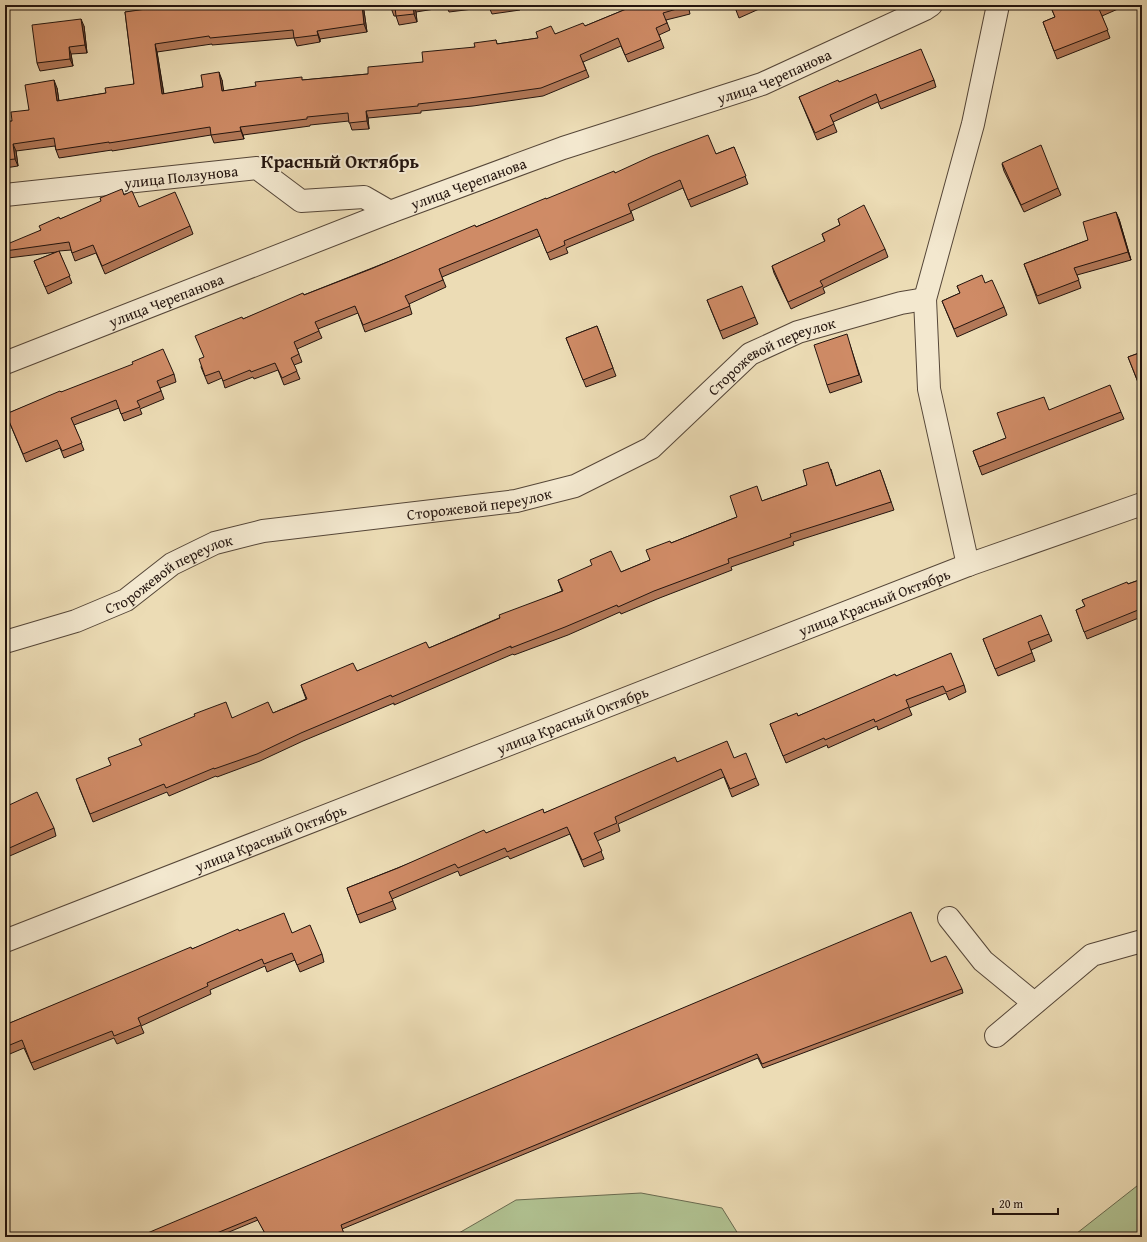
<svg xmlns="http://www.w3.org/2000/svg" width="1147" height="1242" viewBox="0 0 1147 1242" font-family="'Gentium Book Plus',serif">
  <rect width="100%" height="100%" fill="#ecdcb5"/>
  <filter id="stains"><feTurbulence type="fractalNoise" baseFrequency=".005" numOctaves="4"/><feColorMatrix values="0 0 0 0 .2 0 0 0 0 .09 0 0 0 0 .02 0 0 0 .5 -.17"/></filter>
  <radialGradient id="worn" r=".72"><stop offset=".6" stop-color="#630" stop-opacity="0"/><stop offset="1" stop-color="#630" stop-opacity=".3"/></radialGradient>
  <path fill="#b1c292" stroke="#6a6b50" d="M1142,1182V1237H1072Z
    M641,1193L722,1208L740,1237H452L516,1200Z"/>
  <g fill="none" stroke-linecap="round" stroke-linejoin="round">
    <g stroke="#554638" stroke-width="24">
      <g id="minor">
        <path id="s1" d="M5,195L257,168L301,201L364,197L390,212"/>
        <path id="s2" d="M5,363L390,212L563,148L762,84L925,9L931,5"/>
        <path d="M968,565L929,389L925,299L973,124L998,5"/>
        <path id="s3" d="M5,642L76,621L126,600L172,564L215,543L263,531L516,501L575,486L651,448L750,354L798,332L901,303L925,299"/>
        <path d="M949,918L983,961L1034,1003"/>
        <path id="s4" d="M5,941L968,565L1142,504"/>
        <path d="M996,1036L1092,955L1142,941"/>
      </g>
    </g>
    <use href="#minor" stroke="#f3e8cf" stroke-width="22"/>
  </g>
  <path fill="#b27858" stroke="#23140e" d="M189,5H362L364,11L367,32L320,39V42L297,46L294,38L212,45V44L157,52L164,94L203,87L222,80L223,91L303,80L368,74L423,62L475,47L496,40L497,44L538,38L555,34L585,26L636,5H688L690,14L666,20L670,30L659,35L664,48L628,62L621,46L583,62L589,77L543,96L473,106L421,111V113L368,118L369,129L352,130L349,121L310,125V126L243,135L244,139L214,143L211,135L112,151V150L59,158L56,150L55,146L16,151L18,166L5,168V122L12,121L29,110L57,88L59,101L106,93L134,84L125,12Z
    M390,5H519L520,10L492,14L489,7L449,12L447,7L416,12L417,22L399,25L396,16H394Z
    M734,5H768L739,18Z
    M1050,5H1127L1102,16L1110,38L1057,59L1043,22L1055,17Z
    M84,26L87,53L71,54L73,66L40,71L37,63Z
    M934,80L936,87L881,109L878,102L833,122L837,132L817,140L799,97L839,82Z
    M734,147L748,184L691,207L683,188L631,211L634,220L566,248L568,253L550,260L540,236L442,277L446,287L409,304L412,314L365,332L358,313L318,329L322,338L297,349L302,362L294,365L300,379L284,385L278,370L254,379L253,377L225,388L222,378L208,384L201,367L204,357L243,319L476,227L615,173L716,154Z
    M1002,164L1058,188L1061,195L1024,212L1004,171Z
    M124,195L139,207L190,226L193,234L105,274L96,253L75,261L71,250L59,251L72,283L48,294L34,261L57,252L8,258L5,251L60,219Z
    M838,219L885,249L888,257L823,288L825,293L791,309L774,273L772,266L825,242L822,234L840,225Z
    M1119,219L1131,260L1077,275L1081,288L1039,304L1024,264L1088,240Z
    M985,283L1004,307L1007,315L957,337L942,301L960,293L957,286Z
    M707,300L755,317L758,324L723,339Z
    M597,326L616,376L586,387L566,338Z
    M849,342L862,382L830,393L827,385Z
    M1142,352V389L1141,390L1128,357Z
    M174,374L176,382L160,388L164,399L140,409L142,414L124,421L119,408L74,425L84,450L64,458L60,448L26,462L6,414L61,392Z
    M1049,410L1121,412L1124,419L982,475L973,451L1006,438Z
    M831,469L836,486L880,470L894,510L793,542L794,545L731,567L732,570L657,599L621,614L620,612L568,635L514,655L513,654L394,705V703L303,741L260,761L217,777L216,776L169,796L167,792L93,822L79,787L110,766L232,718L273,713L306,699L301,685L357,671L429,648L562,591L558,580L621,572L650,560L671,543L737,517L762,501L807,485Z
    M1142,579V621L1141,617L1087,639L1076,610L1085,606L1082,600Z
    M1049,634L1052,641L1031,650L1035,661L998,676L983,639Z
    M896,676L964,685L966,692L949,700L946,693L909,708L912,715L878,730L877,726L828,748L827,745L786,763L770,724L798,716Z
    M5,709L7,715L5,716Z
    M734,758L756,778L759,785L732,797L724,777L618,824L620,831L597,841L604,859L584,867L570,834L510,859L508,856L460,876L458,871L392,899L396,909L360,923L347,888L486,833L544,813L677,762Z
    M5,807L54,828L56,836L5,858Z
    M239,931L292,933L322,954L324,962L300,972L295,960L267,972L265,966L210,990L211,994L141,1026L144,1033L117,1044L114,1038L34,1070L24,1048L5,1056V1025L192,949Z
    M931,962L962,989L963,993L763,1068L758,1058L342,1229L345,1237H267L258,1220L217,1237H138Z"/>
  <path fill="#916147" stroke="#23140e" d="M362,5L364,11L367,32L364,24Z
    M413,5L416,12L417,22L414,14Z
    M81,19L84,26L87,53L85,45Z
    M317,31L320,39V42L318,35Z
    M155,44L157,52L165,102L162,94Z
    M69,47L71,54L73,66L70,59Z
    M219,72L222,80L225,99L222,91Z
    M54,80L57,88L60,109L57,101Z
    M366,111L368,118L369,129L367,121Z
    M240,127L243,135L244,139L241,131Z
    M13,144L16,151L18,166L15,159Z
    M1116,212L1119,219L1131,260L1128,252Z"/>
  <path fill="#cf8b66" stroke="#23140e" d="M175,5H181L182,6L189,5H362L364,24L317,31L318,35L294,38L293,30L210,38L209,36L155,44L162,94L203,87L201,75L219,72L222,91L256,86L255,82L302,77V80L368,74V67L423,62L422,52L475,47L474,43L496,40L497,44L538,38L536,32L551,26L555,34L583,23L585,26L636,5H687V6L663,13L667,23L656,28L661,40L625,55L618,38L580,55L586,70L541,88L470,98L418,104V106L366,111L367,121L349,123L348,113L307,117V119L240,127L241,131L211,135L210,127L109,143V142L56,150L54,138L13,144L15,159L5,160V122L12,121L11,112L29,110L25,85L54,80L57,101L106,93L105,88L134,84L125,12Z
    M390,5H413L414,14L396,16L395,7L391,8Z
    M734,5H748L736,10Z
    M1050,5H1107L1099,9L1108,30L1054,51L1043,22L1055,17Z
    M81,19L85,45L69,47L70,59L37,63L32,25Z
    M921,49L934,80L879,102L876,94L830,115L834,124L815,133L799,97L838,80L839,82Z
    M708,135L716,154L734,147L746,176L688,200L680,180L628,204L631,213L564,241L565,245L547,253L537,229L439,269L443,280L405,296L410,306L363,325L355,306L315,322L319,331L294,342L299,354L291,358L297,371L282,378L275,363L251,372L250,370L223,381L219,371L205,376L199,359L204,357L195,336L242,317L243,319L303,293L304,295L371,269L475,225L476,227L546,198V199L614,171L615,173L652,156Z
    M1041,145L1058,188L1021,205L1002,163Z
    M122,189L124,195L132,191L139,207L175,192L190,226L102,266L93,245L72,253L69,242L5,251V245L41,230L39,226L59,217L60,219L101,201L100,198Z
    M864,205L885,249L820,281L823,286L788,302L772,266L825,241L822,234L840,225L838,219Z
    M1116,212L1128,252L1074,268L1079,280L1037,296L1024,264L1088,240L1083,222Z
    M59,251L70,276L45,287L34,261Z
    M982,275L985,283L992,280L1004,307L954,329L942,301L960,293L957,286Z
    M742,286L755,317L720,331L707,300Z
    M597,326L613,368L583,380L566,338Z
    M847,334L859,375L827,385L814,345Z
    M163,349L174,374L157,381L161,391L137,401L140,407L121,414L116,400L71,418L82,443L62,451L57,440L23,454L6,414L60,391L61,392L133,364L132,362Z
    M1142,352V381L1138,382L1128,357Z
    M1110,385L1121,412L979,467L973,451L1006,438L997,413L1044,397L1049,410Z
    M828,462L836,486L880,470L891,502L790,534L791,537L728,559L729,563L654,591L618,607L617,605L565,627L511,648V646L392,697L391,695L301,733L257,754L214,769V768L166,788L164,784L90,814L76,779L111,765L108,758L142,745L139,739L195,716L194,714L226,702L232,718L268,702L273,713L307,699L301,685L353,663L357,671L426,642L429,648L500,618L499,615L563,591L558,580L592,565L590,560L611,551L621,572L650,560L646,550L670,541L671,543L737,517L730,496L757,486L762,501L807,485L803,470Z
    M1142,579V618L1141,619L1138,610L1084,632L1076,610L1085,606L1082,600L1127,582L1128,584Z
    M1041,615L1049,634L1028,642L1032,653L995,669L983,639Z
    M951,653L964,685L946,692L943,686L906,700L909,707L875,722L874,719L825,740L824,738L783,756L770,724L797,713L798,716L895,674L896,676Z
    M727,741L734,758L746,753L756,778L730,789L721,769L615,817L617,823L594,833L602,851L582,860L567,827L507,852L505,848L458,868L455,864L389,892L393,901L357,915L347,888L398,868L484,830L486,833L543,809L544,813L675,757L677,762Z
    M37,792L54,828L5,850V807Z
    M911,912L931,962L946,956L962,989L762,1064L757,1054L341,1225L345,1237H267L256,1217L207,1237H138Z
    M284,913L292,933L310,925L322,954L297,965L292,953L264,964L262,959L207,983L208,986L138,1018L141,1025L114,1036L112,1031L31,1063L22,1040L5,1047V1025L191,947L192,949L238,929L239,931Z"/>
  <g text-anchor="middle" dominant-baseline="central" stroke-width="4" stroke-linejoin="round" paint-order="stroke">
    <g font-size="15" fill="#23140e" stroke="#f3e8cf">
      <text stroke="none"><textPath href="#s2" startOffset="821">улица Черепанова</textPath></text>
      <text stroke="none"><textPath href="#s1" startOffset="177">улица Ползунова</textPath></text>
      <text stroke="none"><textPath href="#s2" startOffset="497">улица Черепанова</textPath></text>
      <text stroke="none"><textPath href="#s2" startOffset="173">улица Черепанова</textPath></text>
      <text stroke="none"><textPath href="#s3" startOffset="839">Сторожевой переулок</textPath></text>
      <text stroke="none"><textPath href="#s3" startOffset="502">Сторожевой переулок</textPath></text>
      <text stroke="none"><textPath href="#s3" startOffset="179">Сторожевой переулок</textPath></text>
      <text stroke="none"><textPath href="#s4" startOffset="933">улица Красный Октябрь</textPath></text>
      <text stroke="none"><textPath href="#s4" startOffset="609">улица Красный Октябрь</textPath></text>
      <text stroke="none"><textPath href="#s4" startOffset="285">улица Красный Октябрь</textPath></text>
    </g>
    <g font-size="19" font-weight="bold" fill="#23140e" stroke="#f3e8cf">
      <text x="340" y="161">Красный Октябрь</text>
    </g>
  </g>
  <rect width="1147" height="1242" fill="none" stroke="#ecdcb5" stroke-width="20"/>
  <rect x="6" y="6" width="1135" height="1230" fill="none" stroke="#23140e" stroke-width="2"/>
  <rect x="10" y="10" width="1127" height="1222" fill="none" stroke="#23140e"/>
  <path d="M993 1208v6h65v-6" fill="none" stroke="#23140e" stroke-width="2"/>
  <text x="999" y="1208" font-size="12" fill="#23140e" stroke="#f3e8cf" stroke-width="3" paint-order="stroke">20 m</text>
  <rect width="100%" height="100%" filter="url(#stains)"/>
  <rect width="100%" height="100%" fill="url(#worn)"/>
</svg>
